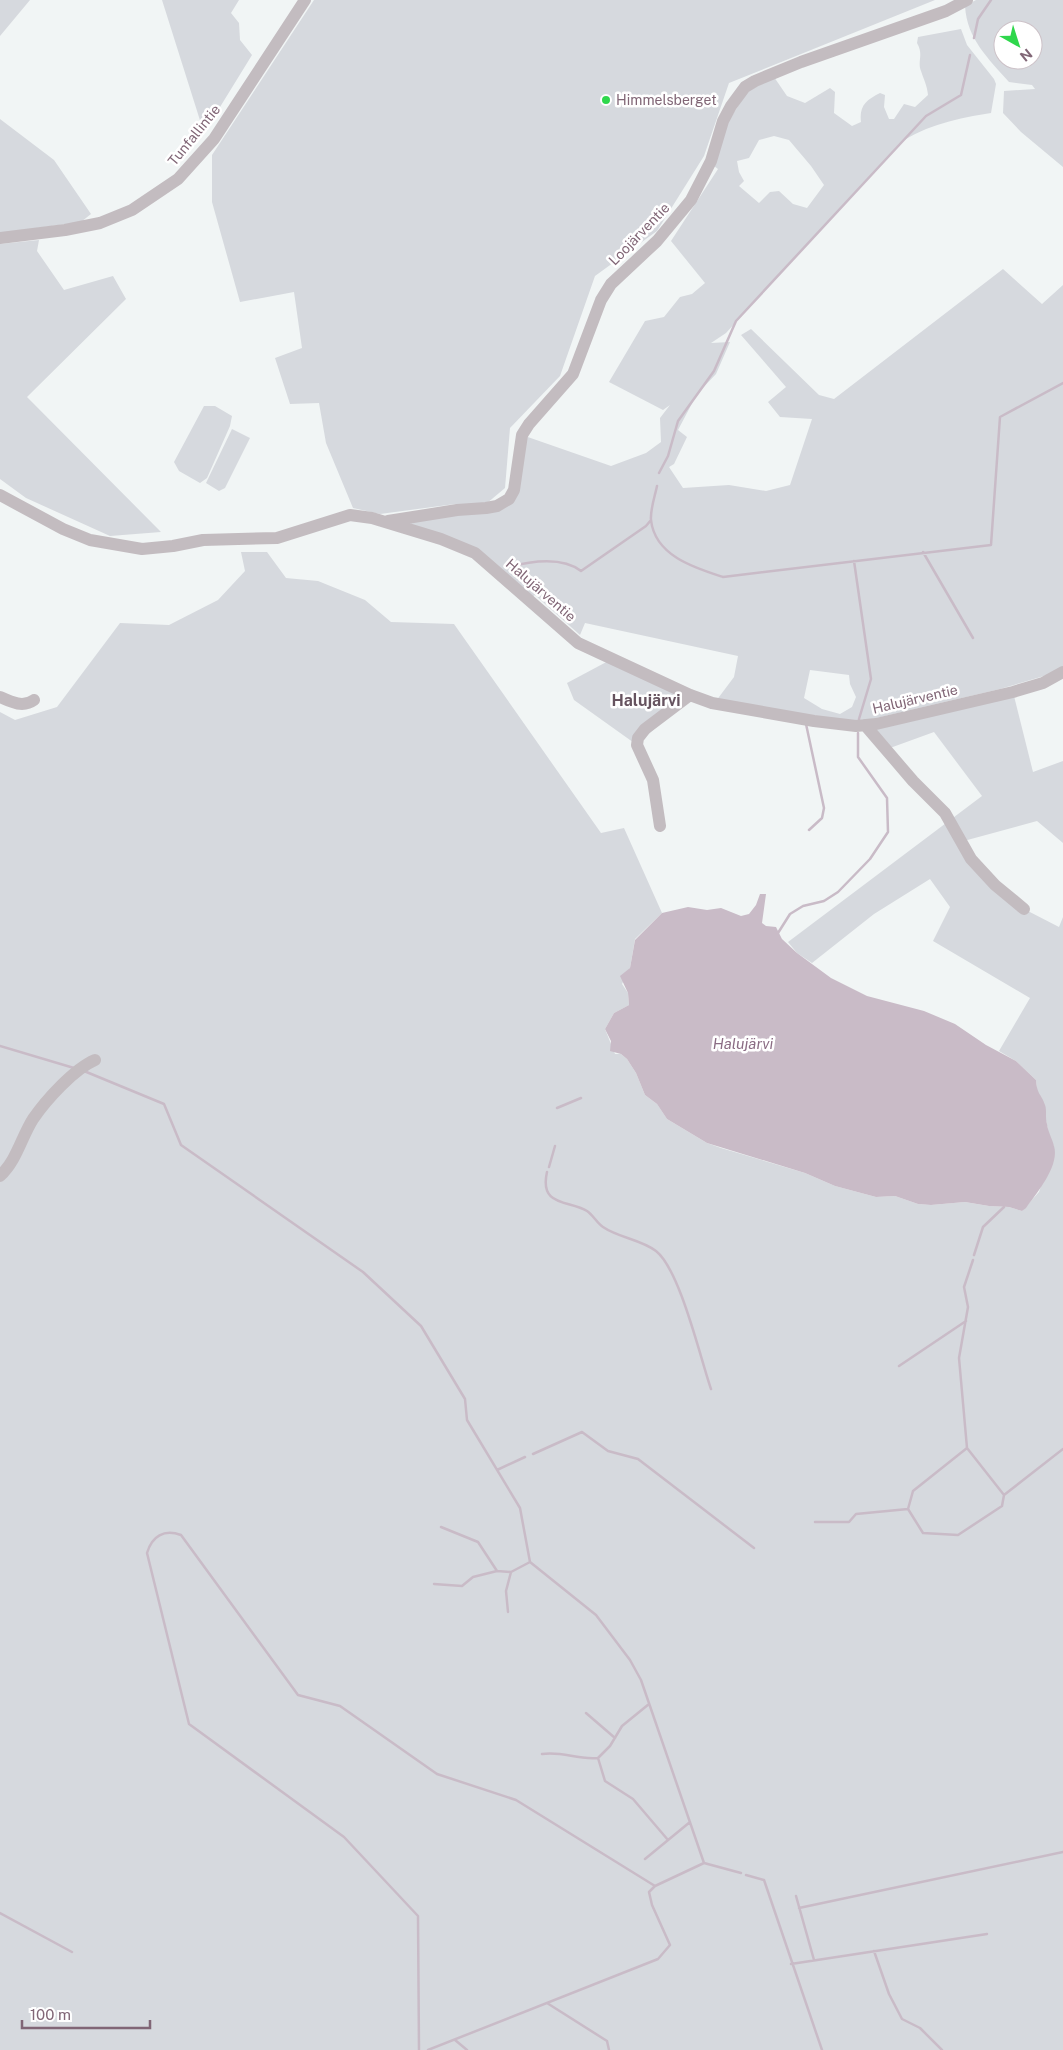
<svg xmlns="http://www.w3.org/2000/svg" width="1063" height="2050" viewBox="0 0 1063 2050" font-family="'Public Sans',sans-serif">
  <rect width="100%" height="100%" fill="#f1f5f5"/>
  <path fill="#d6d9de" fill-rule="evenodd" d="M0,0H30L0,36Z
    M162,0H239L231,13L239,23L240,40L252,55L204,133Z
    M314,0H935L729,83L704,156L657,231L595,276L560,376L510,428L505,488L486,504H455L380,514L353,508L326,443L319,403L290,404L275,358L302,348L294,292L240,302L212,202V155Z
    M976,0H1063V167L1021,132L1003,113L1004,91L1035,89L1032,85L1009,82C988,58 967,39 965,6ZM1003,30H1033V60H1003Z
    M961,29L967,45L994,79L996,84L991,113C959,118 926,125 900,143L726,333L711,343L730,342L716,374L697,394L678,430L687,437L674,464L669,467L683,488L729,485L766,491L790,485L812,419L780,417L768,402L786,387L741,335L751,329L819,395L834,399L1003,269L1042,304L1063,285V666L1054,673L1000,689L864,721L825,720L716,701L734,677L738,656L585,623L580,635L535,595L529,599L475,553L385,522L509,499L522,435L611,466L646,453L661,442L660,418L670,405L663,410L609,382L645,321L664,317L680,297L692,294L705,283L671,241L718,169L714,166L728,122L747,92L774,77L787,96L805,103L830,88L835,92L834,113L852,126L861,122C859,106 866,100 880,93L885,95L884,107L889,119H894L904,104L915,107L928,95C927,85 924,80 921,71C917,61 924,55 917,43L918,37ZM774,136L789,140L811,166L824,185L807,208L793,204L779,191L770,192L759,203L739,186L744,181L739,172L737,161L749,158L759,140ZM810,670L849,675L850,684L856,697L852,707L840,714L822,709L804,698Z
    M0,119L54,160L91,214L81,222L0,233Z
    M39,240L37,251L64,290L113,276L126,299L27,397L161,532L110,536L26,498L0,479V244Z
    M204,406H215L232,416L230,426L207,478L200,483L179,471L174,462Z
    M232,429L250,438L225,488L219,491L206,483Z
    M241,552H267L286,578L318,581L365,600L391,622L454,624L601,833L624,828L662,913L635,939L630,968L622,984L628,993L629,1005L614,1013L605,1029L615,1054H621L627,1059L636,1073L645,1095L657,1104L667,1119L707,1143L721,1148L805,1173L835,1186L876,1197L895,1196L918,1204L931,1205L965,1202L989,1206L1009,1207L1022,1211L1039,1192L1054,1146L1050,1140L1045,1116V1107L1037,1094L1036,1080L1016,1061L999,1051L1030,998L933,941L950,907L930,879L874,914L812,963L797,953L788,942L982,796L934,732L890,748L873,728L1014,696L1033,772L1063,761V843L1037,821L960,842L1024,909L1059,927L1063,917V2050H0V712L15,720L57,707L120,623L169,625L218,600L245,571Z
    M612,659L690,695L637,745L574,700L567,683Z"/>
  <path fill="#c9bbc7" d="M760,894H766L762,923L766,926L776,927L782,939L797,953L831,978L867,996L924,1011L955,1024L986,1045L1016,1061L1036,1080C1037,1095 1041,1093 1045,1105C1047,1110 1045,1118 1047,1124C1048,1132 1052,1138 1054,1146C1060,1166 1036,1194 1026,1208L1022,1211L1009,1207L989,1206L965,1202L931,1205L918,1204L895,1196L876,1197L835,1186L805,1173L707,1143L667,1119L657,1104L645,1095L636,1073L627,1059L621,1054L610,1051L611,1041L605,1029L614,1013L629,1005L628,993L620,976L630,968L635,940L662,913L688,907L707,910L721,908L741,916L749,914L756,905Z"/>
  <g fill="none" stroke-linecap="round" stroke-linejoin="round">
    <path stroke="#c9bbc7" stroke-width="2.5" d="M974,38L978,19L991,0
      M659,473L668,456L678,421L714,371L736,321L926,116L961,95L970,55
      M657,486C655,496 650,510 651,520C655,556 695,568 723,577L991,545L1000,417L1063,383
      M923,552L973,638
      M854,561L871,679L859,719
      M508,567C531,561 562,556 581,571L646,526L651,520
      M806,724L824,808L822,818L809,830
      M778,933L790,914L803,906L824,901L838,892L870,859L888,832L887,798L858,757V733
      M0,1046L74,1068
      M84,1071L164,1104L181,1145L363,1272L421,1326L465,1399L467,1420L520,1508L530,1562L596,1615L630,1660L641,1680L704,1863L741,1873
      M557,1108L581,1098
      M549,1167L555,1146
      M547,1172C539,1207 569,1200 587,1211C593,1215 597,1223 603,1227C619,1238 640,1239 656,1251C680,1270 700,1357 711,1389
      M974,1255L983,1227L1004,1207
      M899,1366L966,1321
      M967,1448L913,1491L908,1509L923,1533L958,1535L1002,1506L1004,1495L967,1448L959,1358L968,1307L964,1287L973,1260
      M533,1454L582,1432L608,1451L638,1459L754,1548
      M497,1470L525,1457
      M1004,1495L1063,1449
      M815,1522H849L856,1514L908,1509
      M441,1527L478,1542L497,1571
      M434,1584L462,1586L473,1577L497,1571L511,1572L530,1562
      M508,1612L506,1591L511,1572
      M586,1713L615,1738
      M542,1754C564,1751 576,1760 598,1758L610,1746L622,1726L649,1704
      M598,1758L605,1781L633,1799L668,1840
      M645,1859L690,1822
      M746,1875L764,1880L822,2050
      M796,1896L814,1960
      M799,1908L1063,1852
      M0,1913L72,1952
      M874,1951L889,1994L902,2019L920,2028L942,2050
      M791,1964L987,1934
      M547,2003L607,2041L609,2050
      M455,2040L467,2050
      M419,2050L418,1916L344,1837L189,1724L147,1553C152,1536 164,1529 181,1535L298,1695L340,1706L437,1774L516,1800L655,1886
      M428,2050L658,1959L670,1945L652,1905L649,1892L655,1886L704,1863"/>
    <path stroke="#c3bcc0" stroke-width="12" d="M0,238L65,230L100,223L132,210L178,179L214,139L305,0
      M0,495L63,529L90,540L142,549L173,546L203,540L277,538L350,515L372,518L441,539L475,553L578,643L690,695L712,703L814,721L856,726L876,724L1013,692L1043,683L1063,672
      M388,521L457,510L486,508L497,506L509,499L514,490L522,435L529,424L573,374L601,300L611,284L657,241L691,200L711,161L723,121L731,106L745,87L755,81L801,62L946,11L967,0
      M0,697C11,702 23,708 34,700
      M865,725L913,781L945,813L971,859L995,885L1024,909
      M660,826L653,780L637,745L638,738L645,729L690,695
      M0,1176C17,1160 21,1138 33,1119C46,1100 74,1069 95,1060"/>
  </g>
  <circle fill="#2fd74c" stroke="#fff" stroke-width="2" cx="606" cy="100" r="5"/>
  <g text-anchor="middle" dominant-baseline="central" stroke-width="5" stroke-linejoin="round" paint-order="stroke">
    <g font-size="14" fill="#816676" stroke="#fff" text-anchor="start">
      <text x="616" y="100">Himmelsberget</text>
    </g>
    <g font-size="14" fill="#816676" stroke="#fff">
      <text transform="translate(194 135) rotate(-51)">Tunfallintie</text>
      <text transform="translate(639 234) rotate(-46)">Loojärventie</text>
      <text transform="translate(541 590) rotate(41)">Halujärventie</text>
      <text transform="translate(915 699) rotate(-13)">Halujärventie</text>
    </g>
    <g font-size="15" font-style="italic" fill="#8b6c84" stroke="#fff">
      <text x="743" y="1043">Halujärvi</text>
    </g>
    <g font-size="16" font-weight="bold" fill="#66535f" stroke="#fff">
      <text x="646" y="700">Halujärvi</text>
    </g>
  </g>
  <g transform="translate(1018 45) rotate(141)"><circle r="24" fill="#ffffff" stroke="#cdc2c8"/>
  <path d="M0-4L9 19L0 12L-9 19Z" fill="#2fd74c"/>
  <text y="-8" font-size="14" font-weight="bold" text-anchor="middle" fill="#816676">N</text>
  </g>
  <path d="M22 2020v8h128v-8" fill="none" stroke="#816676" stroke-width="2.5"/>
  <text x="30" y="2020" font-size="15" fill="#816676" stroke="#ffffff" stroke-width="4" paint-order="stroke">100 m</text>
</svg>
